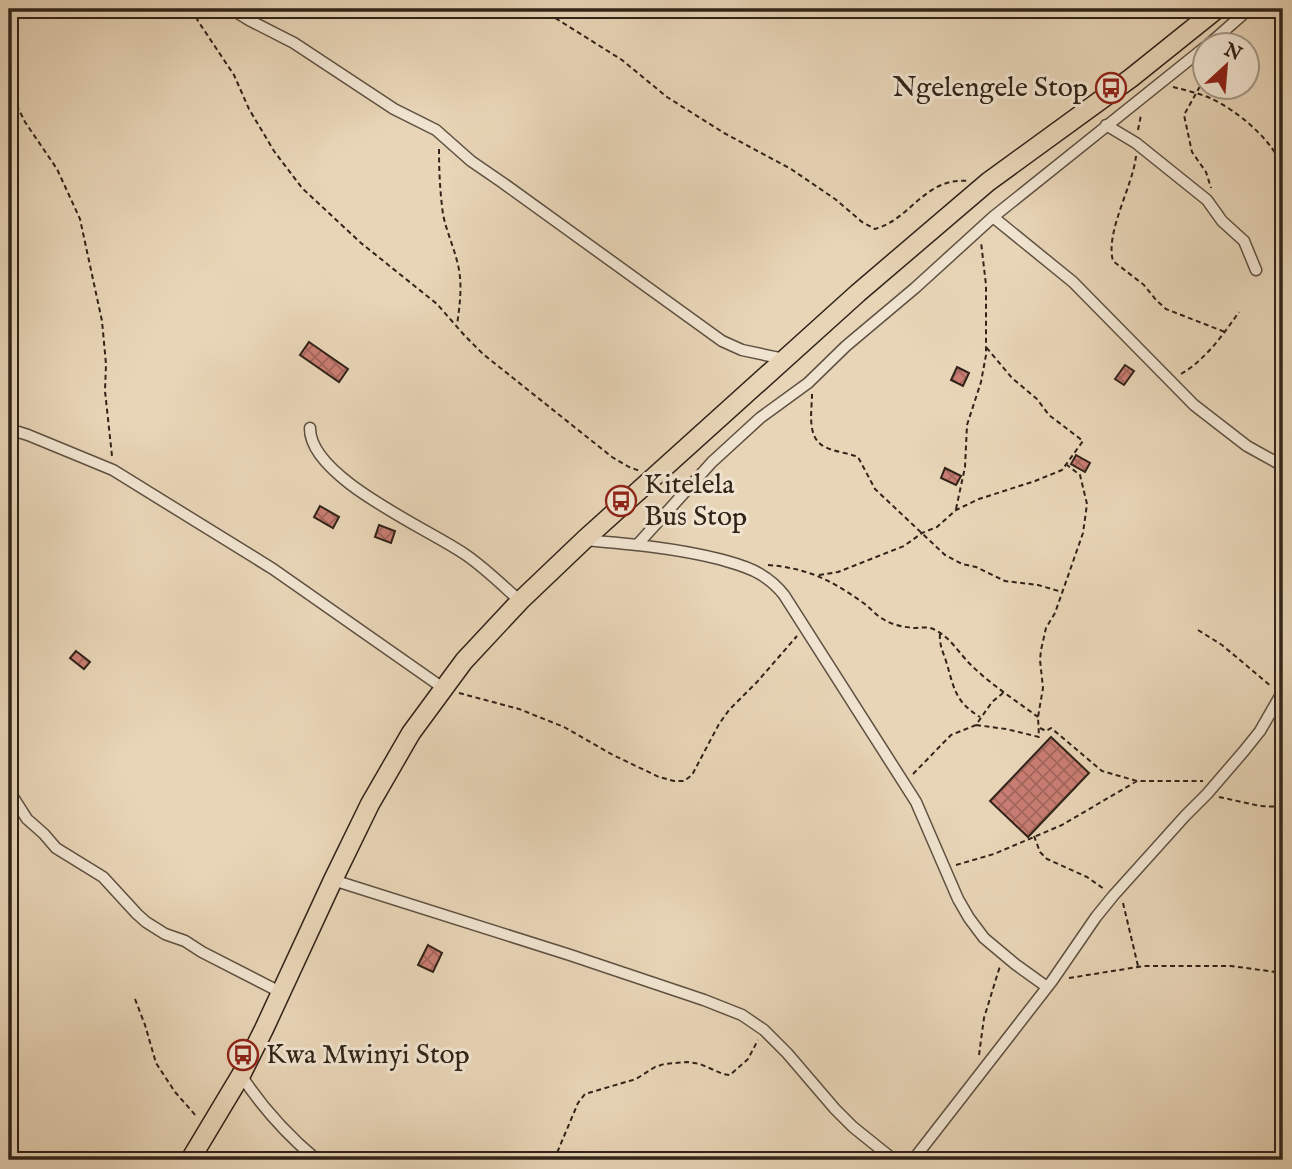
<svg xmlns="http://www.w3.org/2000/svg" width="1292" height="1169" viewBox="0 0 1292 1169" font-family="'IM FELL English',serif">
  <defs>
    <pattern id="building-cross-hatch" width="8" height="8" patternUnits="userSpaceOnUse" patternTransform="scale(1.75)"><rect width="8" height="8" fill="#ca7d73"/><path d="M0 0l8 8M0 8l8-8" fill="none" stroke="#a4665d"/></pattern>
  </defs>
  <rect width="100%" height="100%" fill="#e8d5b7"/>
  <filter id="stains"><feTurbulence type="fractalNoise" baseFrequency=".00286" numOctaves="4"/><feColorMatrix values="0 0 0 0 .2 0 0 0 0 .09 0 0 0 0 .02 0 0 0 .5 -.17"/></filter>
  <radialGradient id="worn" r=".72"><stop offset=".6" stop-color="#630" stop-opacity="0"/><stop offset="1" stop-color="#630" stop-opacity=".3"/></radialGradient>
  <path fill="url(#building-cross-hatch)" stroke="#302318" stroke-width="2" d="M309,342L348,369L339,382L300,355Z
    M1125,365L1134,371L1124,385L1115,379Z
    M957,367L969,373L963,386L951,380Z
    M1076,455L1090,463L1085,472L1071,464Z
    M945,468L961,476L956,485L941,478Z
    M320,506L339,517L333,528L314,517Z
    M379,525L395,531L391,543L375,537Z
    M76,651L90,662L84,669L70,658Z
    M1051,737L1089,773L1028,837L990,801Z
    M428,945L442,953L433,972L418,965Z"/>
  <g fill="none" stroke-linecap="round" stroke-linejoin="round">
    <g stroke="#5e5040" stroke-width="13">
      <path id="minor" d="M231,9L249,20L294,43L394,109L436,130L471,161L503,183L722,341L742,350L784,359
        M1207,46L1249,9
        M1106,125L1136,143L1207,200L1222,221L1244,241L1256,270
        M993,217L1073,282L1194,405L1247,446L1283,466
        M310,428C309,478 429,529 466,555C485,568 502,585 520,601
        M9,429L28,435L113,470L273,569L443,688
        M585,540C630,544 675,548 719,559C733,563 747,566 760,574C770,580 777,586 784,595L916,802L958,899L969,918L984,938L1015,964L1047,987
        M637,545L712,462L760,418L808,383L846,346L915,288L993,217L1204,48
        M9,780L13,797L27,819L44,834L56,848L103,877L137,914L146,922L165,934L185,941L202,952L282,993
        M333,880L570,955L704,1000L742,1015L764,1030L787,1053L835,1109L853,1127L894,1160
        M241,1075C263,1109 286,1134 317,1160
        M913,1160L1052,981L1096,917L1113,896L1185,816L1207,794L1244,751L1260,731L1283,691"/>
    </g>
    <g stroke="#302318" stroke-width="21">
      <path id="trunk" d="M190,1160L241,1075L264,1029L333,880L370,804L411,733L464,661L520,601L584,540L858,293L988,182L1131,78L1217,9"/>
    </g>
    <path stroke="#302318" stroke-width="2" stroke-dasharray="5 3.5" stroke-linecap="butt" d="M193,9L198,21L234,75L249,109L274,151L302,188L361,243L437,304L465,336L483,354L612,457L629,467L640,471
      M541,9L622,60L667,97L724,133L791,169L835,199L862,222L875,229C911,219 925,177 968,181
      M1204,79L1184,115L1192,152L1206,172L1211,188
      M1173,87C1185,90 1198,93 1210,98C1237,110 1274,141 1283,169
      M9,90L25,122L57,169L80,219L102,321L106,364L105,391L112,456
      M1138,130L1141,115
      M439,149C439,171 440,192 443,214C446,230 453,245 457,261C463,282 460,304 457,325
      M1136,156C1133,186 1105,232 1113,261L1144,285L1156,300L1166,309L1225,332
      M1181,374C1205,360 1223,335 1239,312
      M812,394C812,411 806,438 825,447C835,452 848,453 858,457L875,489L945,555L962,564L976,567L1005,581L1038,585L1062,592
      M956,509L965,467L967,425L981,382L986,355V285L981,242
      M768,565C807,568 831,580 862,602C870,607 875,615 883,619C892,625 903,627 914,628C921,628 929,626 935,630C949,636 959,653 970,664C990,684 1015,700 1038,717
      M819,575L838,572L904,546L922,533L937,527L956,510L979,499L1035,481L1062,470L1083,441L1049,415L1037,399L1012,378L986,347
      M1198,630L1222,645L1272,687
      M940,634C939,644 943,652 946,661C954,687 954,701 980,717
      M1276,682L1277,662L1283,642
      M459,693L519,709L564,727L613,755L659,777L674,781H684L692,775L719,724L729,710L757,682L797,636
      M976,725L1006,729L1039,737L1038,717L1043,688L1040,660L1041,650L1046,628L1055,613L1083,533L1087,504L1080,475L1067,465
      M1040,728L1046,731L1051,728L1102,771L1137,781
      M913,774L951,735L976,725L992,702L1003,693
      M1219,797L1260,806L1283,807
      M1034,836L1040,852L1047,859L1087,877L1104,889
      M956,865L994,854L1062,825L1137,781H1203
      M1123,903L1138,966
      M1069,978L1144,966H1231L1283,973
      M135,999L145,1025L156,1063L175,1092L197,1117
      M979,1055L984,1018L1000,966
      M1170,1156L1171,1160
      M554,1160L578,1103L585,1094L636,1079L655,1067L664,1064L687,1062L700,1064L723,1074L730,1075L748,1059L758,1040"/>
    <use href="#minor" stroke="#f0e4d0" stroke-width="10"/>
    <use href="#trunk" stroke="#e8d5b7" stroke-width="18"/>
  </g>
  <defs>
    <g id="bus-ring" transform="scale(1.575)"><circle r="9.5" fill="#f0e4d0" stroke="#8f2418" stroke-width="1.5"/><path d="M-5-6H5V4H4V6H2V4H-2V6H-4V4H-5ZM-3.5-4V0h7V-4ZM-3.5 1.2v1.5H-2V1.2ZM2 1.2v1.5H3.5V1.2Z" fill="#8f2418"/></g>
  </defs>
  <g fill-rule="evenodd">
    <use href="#bus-ring" x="1111" y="88"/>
    <use href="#bus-ring" x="621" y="501"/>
    <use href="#bus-ring" x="243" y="1055"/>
  </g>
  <g text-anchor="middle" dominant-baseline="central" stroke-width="6" stroke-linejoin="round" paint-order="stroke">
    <g font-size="28" fill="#302318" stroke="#f0e4d0" text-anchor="start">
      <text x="1088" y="88" text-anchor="end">Ngelengele Stop</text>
      <text x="644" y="485">Kitelela<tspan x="644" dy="32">Bus Stop</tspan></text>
      <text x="266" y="1055">Kwa Mwinyi Stop</text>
    </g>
  </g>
  <rect width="1292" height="1169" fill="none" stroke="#e8d5b7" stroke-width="35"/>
  <rect x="10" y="10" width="1271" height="1148" fill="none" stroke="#302318" stroke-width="3.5"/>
  <rect x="18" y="18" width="1257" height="1134" fill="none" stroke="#302318" stroke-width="2"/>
  <g transform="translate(1226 66) rotate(26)"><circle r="33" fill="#f0e4d0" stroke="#a39786" stroke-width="2"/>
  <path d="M0-5L12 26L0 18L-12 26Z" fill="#8f2418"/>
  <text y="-10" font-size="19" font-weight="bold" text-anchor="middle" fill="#302318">N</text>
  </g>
  <rect width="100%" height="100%" filter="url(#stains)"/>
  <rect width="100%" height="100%" fill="url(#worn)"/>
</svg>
